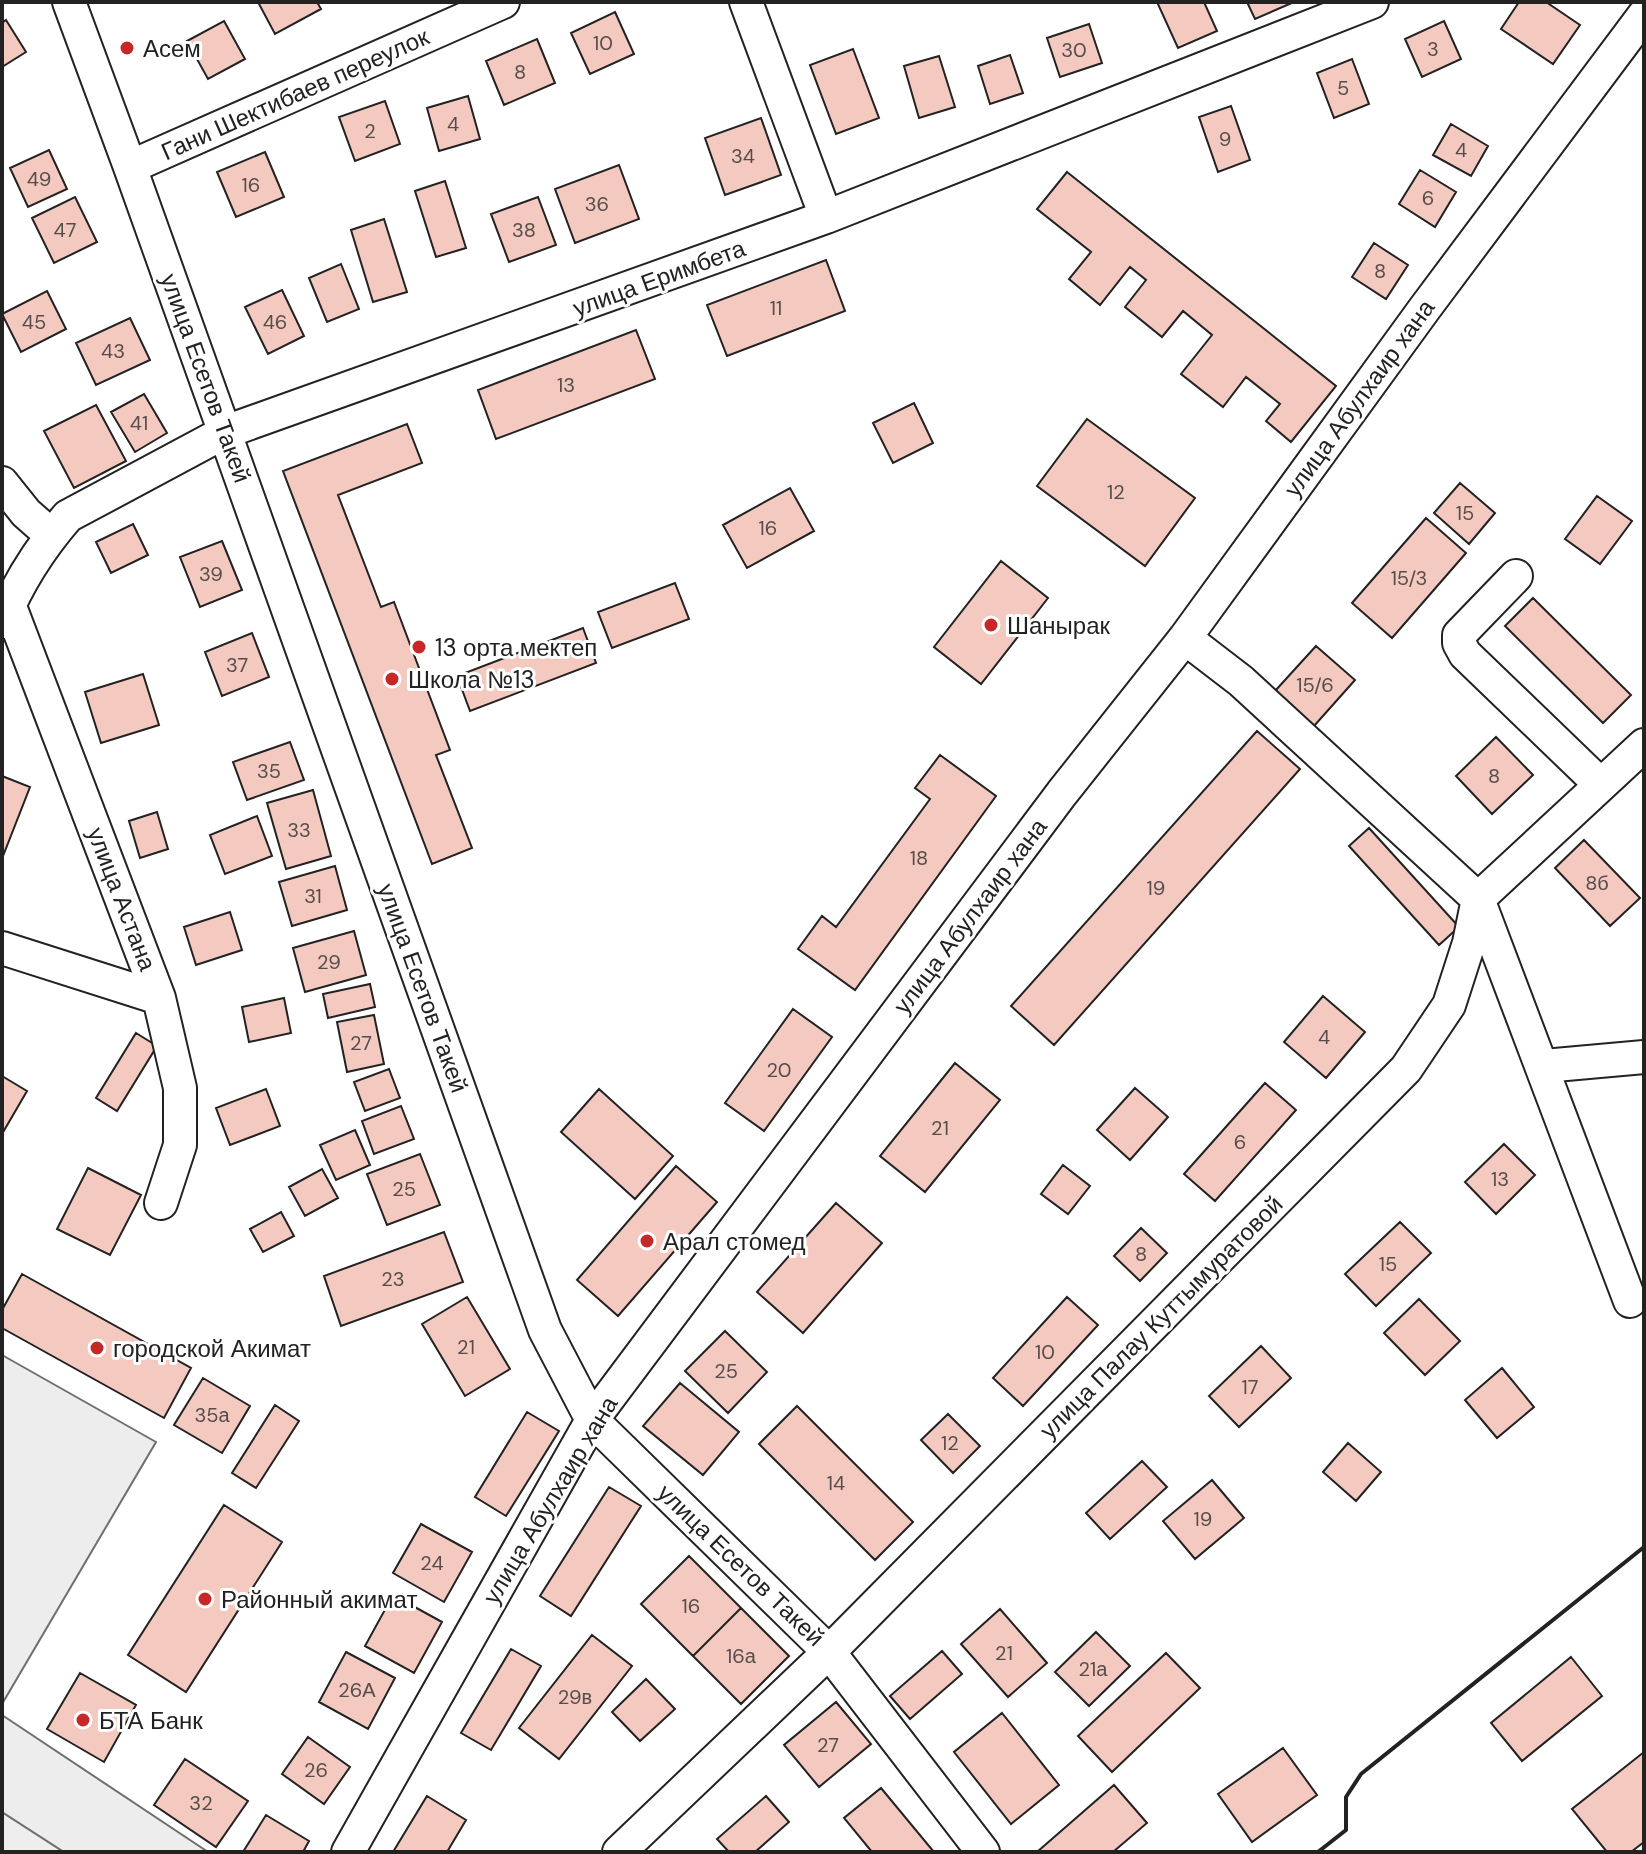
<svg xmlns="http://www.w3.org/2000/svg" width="1646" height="1854" viewBox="0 0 1646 1854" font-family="'DM Sans',sans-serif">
  <rect width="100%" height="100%" fill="#fff"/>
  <path fill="#eee" stroke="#6f6f6f" stroke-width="2" d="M2,1812L64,1852H2Z"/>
  <path fill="#ededed" stroke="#6f6f6f" stroke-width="2" d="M2,1355L156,1442L2,1704Z
    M2,1715L208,1852H64L2,1812Z"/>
  <path fill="#f3c9c0" stroke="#222" stroke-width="2" d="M258,2H317L321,9L275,34Z
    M1157,2H1204L1217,31L1178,48Z
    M1247,2H1294L1255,19Z
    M1519,2H1546L1580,25L1553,64L1501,29Z
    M615,12L634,54L590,74L571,33Z
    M6,20L26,52L2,67V23Z
    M224,21L245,59L208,79L187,41Z
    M1444,21L1461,59L1422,77L1405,39Z
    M1089,24L1102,63L1060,77L1047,38Z
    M537,39L555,83L504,105L486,61Z
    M853,49L879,118L836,134L810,65Z
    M1010,55L1023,93L990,104L978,66Z
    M939,56L955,107L919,118L904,66Z
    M1352,59L1369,104L1334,118L1317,73Z
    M468,96L480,139L439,151L427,108Z
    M385,101L400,144L355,161L339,117Z
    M1231,106L1250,160L1218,172L1199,117Z
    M761,118L781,175L725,195L705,138Z
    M1451,124L1488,146L1471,176L1433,155Z
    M49,150L67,189L28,207L10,168Z
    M265,152L284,197L236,217L217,172Z
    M619,165L639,219L575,243L555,189Z
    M1420,170L1456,192L1435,227L1399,204Z
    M1067,172L1336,386L1291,442L1266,421L1280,404L1246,377L1223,407L1181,374L1212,335L1183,311L1162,337L1125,307L1146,280L1130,267L1100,305L1069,279L1091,252L1037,209Z
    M445,181L466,248L436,257L415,191Z
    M75,197L97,242L54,263L32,218Z
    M538,197L556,245L509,262L491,214Z
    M384,219L407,292L373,302L351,230Z
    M1374,243L1408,265L1386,299L1352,277Z
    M826,260L845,311L727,356L707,305Z
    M341,264L359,309L327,322L309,278Z
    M282,290L304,336L268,354L245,307Z
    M47,291L66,329L21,352L2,314Z
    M130,318L150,360L96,385L76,343Z
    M636,330L655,379L496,439L478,390Z
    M144,394L167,433L135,452L111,412Z
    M914,403L933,443L893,463L873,423Z
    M96,405L126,461L74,488L44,431Z
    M1087,419L1195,498L1145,566L1037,486Z
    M407,424L422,463L338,495L381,607L394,602L450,750L436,755L472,848L432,864L283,471Z
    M1460,483L1495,513L1469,544L1434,513Z
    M790,488L814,531L747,568L723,525Z
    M1597,496L1632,521L1600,564L1565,539Z
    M1426,518L1466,553L1392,638L1352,603Z
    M133,524L148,555L111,573L96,542Z
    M222,541L242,590L200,607L180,557Z
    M1001,561L1048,598L981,684L934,647Z
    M675,583L689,619L612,648L598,612Z
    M1533,598L1631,695L1603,723L1505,626Z
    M583,628L596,663L470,711L457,676Z
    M252,633L269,677L222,696L205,652Z
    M1316,646L1355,680L1314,726L1275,691Z
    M143,674L159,725L101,743L85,692Z
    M1257,731L1300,769L1054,1045L1011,1006Z
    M1496,737L1533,775L1492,814L1456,776Z
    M290,742L304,780L247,800L233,762Z
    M940,755L996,796L855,990L798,949L822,916L836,927L930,799L915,788Z
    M2,776L30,787L3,856H2Z
    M313,790L331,856L286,869L267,803Z
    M157,812L168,849L140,858L129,821Z
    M257,816L272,856L225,874L210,835Z
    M1369,828L1459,927L1439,945L1349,846Z
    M1584,840L1640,898L1610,926L1555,868Z
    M335,866L347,910L292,926L279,882Z
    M230,912L242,950L196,965L184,927Z
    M354,931L366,975L305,992L293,948Z
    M370,984L375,1007L328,1018L323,994Z
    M1323,996L1365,1032L1326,1078L1284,1042Z
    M284,998L291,1033L249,1042L242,1007Z
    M793,1009L832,1037L764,1131L725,1103Z
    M374,1015L384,1064L347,1072L337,1022Z
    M136,1033L157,1046L117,1111L96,1098Z
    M955,1063L1000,1100L925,1192L880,1156Z
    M389,1069L400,1098L365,1111L354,1082Z
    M2,1076L27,1091L2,1134Z
    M1265,1083L1296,1110L1215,1201L1184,1174Z
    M1135,1088L1168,1117L1130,1160L1097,1130Z
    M266,1089L280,1126L230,1145L216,1108Z
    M599,1089L673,1156L635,1199L561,1132Z
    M401,1106L414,1139L374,1154L362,1121Z
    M355,1130L370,1165L336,1180L320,1145Z
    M1504,1144L1535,1175L1496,1214L1465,1182Z
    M420,1154L440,1205L387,1225L367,1174Z
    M1063,1165L1090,1186L1068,1214L1041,1194Z
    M676,1166L717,1202L618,1316L577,1280Z
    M88,1168L141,1195L110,1255L57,1229Z
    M322,1169L338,1198L305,1216L289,1187Z
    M836,1203L882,1243L803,1333L757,1292Z
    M281,1212L294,1236L263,1252L250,1229Z
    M1400,1222L1431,1253L1376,1306L1345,1274Z
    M1141,1228L1167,1253L1140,1281L1114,1256Z
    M444,1232L463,1282L341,1326L324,1276Z
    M22,1274L191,1368L164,1418L2,1328V1310Z
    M467,1297L510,1369L465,1396L422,1324Z
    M1067,1297L1098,1325L1023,1406L993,1378Z
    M1419,1299L1460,1341L1425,1375L1384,1333Z
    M725,1331L767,1372L728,1413L685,1371Z
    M1261,1346L1291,1378L1239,1427L1209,1396Z
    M1502,1368L1534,1407L1497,1438L1465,1400Z
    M203,1378L250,1406L222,1453L174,1425Z
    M680,1383L739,1432L703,1475L643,1426Z
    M275,1405L299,1421L256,1488L232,1473Z
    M797,1406L913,1522L875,1560L759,1444Z
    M527,1412L559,1431L506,1516L475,1497Z
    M948,1414L980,1446L953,1473L921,1440Z
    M1348,1443L1381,1472L1356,1501L1323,1472Z
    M1142,1461L1167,1487L1110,1539L1086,1513Z
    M1212,1480L1244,1518L1195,1559L1163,1521Z
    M609,1487L641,1506L571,1616L540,1596Z
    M224,1505L282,1542L186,1692L128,1655Z
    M421,1524L472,1552L444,1602L393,1573Z
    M689,1556L741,1608L693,1656L641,1604Z
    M393,1595L442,1622L414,1673L365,1646Z
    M741,1608L789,1656L741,1704L693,1656Z
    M1000,1609L1047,1663L1008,1697L961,1644Z
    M1096,1632L1130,1666L1089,1706L1055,1672Z
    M592,1635L632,1666L559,1759L519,1728Z
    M511,1649L541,1666L491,1750L461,1733Z
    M942,1651L962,1674L910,1719L890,1696Z
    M346,1652L395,1678L368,1729L319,1702Z
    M1166,1653L1200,1688L1112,1772L1078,1736Z
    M1571,1657L1602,1696L1522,1761L1491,1723Z
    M80,1673L136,1705L104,1762L47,1729Z
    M646,1679L675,1709L640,1741L612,1712Z
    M836,1702L871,1744L819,1787L784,1745Z
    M1002,1713L1059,1785L1011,1824L954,1752Z
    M308,1737L350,1767L324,1804L282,1774Z
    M1283,1748L1317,1795L1252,1842L1218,1794Z
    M1644,1752V1842L1631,1852H1607L1572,1809Z
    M185,1759L248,1801L216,1847L154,1805Z
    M1114,1785L1147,1823L1113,1852H1037Z
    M881,1788L934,1852H872L844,1818Z
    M427,1796L466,1820L447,1852H393Z
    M766,1796L789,1822L755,1852H729L717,1839Z
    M266,1815L309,1841L303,1852H243Z"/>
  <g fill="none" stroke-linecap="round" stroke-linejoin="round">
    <g stroke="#222" stroke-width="36">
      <path id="minor" d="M69,2L130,167L545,1330L592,1420L829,1652L983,1852
        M746,2L826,217
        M130,167L503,2
        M2,483L26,513L51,535
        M1516,576L1459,635V643L1465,654L1601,785
        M9,604L159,998L180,1088V1145L161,1203
        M2,622C17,585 41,547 68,516L225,432L826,217L1372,2
        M1185,638L1241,681L1478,899L1630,1301
        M2,948L159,998
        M1544,1066L1644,1057
        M348,1852L592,1420L1062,793L1185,638L1425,308L1644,15
        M619,1852L829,1652L1406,1069L1449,1005L1469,943L1478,899L1644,745"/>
    </g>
    <use href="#minor" stroke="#fff" stroke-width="32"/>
    <path stroke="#222" stroke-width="4" d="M1318,1852L1346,1830V1797L1361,1774L1644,1547"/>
  </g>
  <g fill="#c62828" stroke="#fff" stroke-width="3">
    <circle cx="127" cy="48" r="8"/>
    <circle cx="991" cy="625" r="8"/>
    <circle cx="419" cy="647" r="8"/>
    <circle cx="392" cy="679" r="8"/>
    <circle cx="647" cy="1241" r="8"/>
    <circle cx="97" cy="1348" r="8"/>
    <circle cx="205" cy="1599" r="8"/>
    <circle cx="83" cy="1720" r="8"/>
  </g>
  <g text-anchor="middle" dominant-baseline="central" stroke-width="6" stroke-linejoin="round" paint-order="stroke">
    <g font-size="20" fill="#564c4a">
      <text x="603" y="43">10</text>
      <text x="1433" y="49">3</text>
      <text x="1074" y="50">30</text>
      <text x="520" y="72">8</text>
      <text x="1343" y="88">5</text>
      <text x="453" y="124">4</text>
      <text x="370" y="131">2</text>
      <text x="1225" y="139">9</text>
      <text x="1461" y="150">4</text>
      <text x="743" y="156">34</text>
      <text x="39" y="179">49</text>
      <text x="251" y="185">16</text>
      <text x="1428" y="198">6</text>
      <text x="597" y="204">36</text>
      <text x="65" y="230">47</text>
      <text x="524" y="230">38</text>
      <text x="1380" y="271">8</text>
      <text x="776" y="308">11</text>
      <text x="34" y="322">45</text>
      <text x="275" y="322">46</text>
      <text x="113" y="351">43</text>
      <text x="566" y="385">13</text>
      <text x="139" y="423">41</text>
      <text x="1116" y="492">12</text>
      <text x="1465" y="513">15</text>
      <text x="768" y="528">16</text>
      <text x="211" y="574">39</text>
      <text x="1409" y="578">15/3</text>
      <text x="237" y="665">37</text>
      <text x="1315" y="685">15/6</text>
      <text x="269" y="771">35</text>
      <text x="1494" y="776">8</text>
      <text x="299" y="830">33</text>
      <text x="919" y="858">18</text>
      <text x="1597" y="883">8б</text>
      <text x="1156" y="888">19</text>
      <text x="313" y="896">31</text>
      <text x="329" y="962">29</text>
      <text x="1324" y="1037">4</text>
      <text x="361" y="1043">27</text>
      <text x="779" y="1070">20</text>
      <text x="940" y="1128">21</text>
      <text x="1240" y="1142">6</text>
      <text x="1500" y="1179">13</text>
      <text x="404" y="1189">25</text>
      <text x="1141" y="1254">8</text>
      <text x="1388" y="1264">15</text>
      <text x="393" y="1279">23</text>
      <text x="466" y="1347">21</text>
      <text x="1045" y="1352">10</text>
      <text x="726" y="1371">25</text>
      <text x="1250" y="1387">17</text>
      <text x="212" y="1415">35а</text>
      <text x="950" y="1443">12</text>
      <text x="836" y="1483">14</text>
      <text x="1203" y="1519">19</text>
      <text x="432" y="1563">24</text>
      <text x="691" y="1606">16</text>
      <text x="1004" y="1653">21</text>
      <text x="741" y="1656">16а</text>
      <text x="1093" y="1669">21а</text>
      <text x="357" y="1690">26А</text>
      <text x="575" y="1697">29в</text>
      <text x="828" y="1745">27</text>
      <text x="316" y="1770">26</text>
      <text x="201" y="1803">32</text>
    </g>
    <g font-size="24" fill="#222" stroke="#fff" text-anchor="start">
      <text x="143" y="48">Асем</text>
      <text x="1007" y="625">Шанырак</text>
      <text x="435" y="647">13 орта мектеп</text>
      <text x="408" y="679">Школа №13</text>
      <text x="663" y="1241">Арал стомед</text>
      <text x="113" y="1348">городской Акимат</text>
      <text x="221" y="1599">Районный акимат</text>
      <text x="99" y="1720">БТА Банк</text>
    </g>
    <g font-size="24" fill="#222" stroke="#fff">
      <text transform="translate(295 94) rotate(-24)">Гани Шектибаев переулок</text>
      <text transform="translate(659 278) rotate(-20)">улица Еримбета</text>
      <text transform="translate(206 378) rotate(70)">улица Есетов Такей</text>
      <text transform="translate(1359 398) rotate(-54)">улица Абулхаир хана</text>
      <text transform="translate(122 899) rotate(69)">улица Астана</text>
      <text transform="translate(970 916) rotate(-53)">улица Абулхаир хана</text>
      <text transform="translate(423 988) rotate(70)">улица Есетов Такей</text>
      <text transform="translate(1161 1317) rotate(-45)">улица Палау Куттымуратовой</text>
      <text transform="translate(550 1500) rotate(-59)">улица Абулхаир хана</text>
      <text transform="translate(741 1565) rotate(44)">улица Есетов Такей</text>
    </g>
  </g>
  <rect width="1646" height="1854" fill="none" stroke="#222222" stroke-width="8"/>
</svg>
